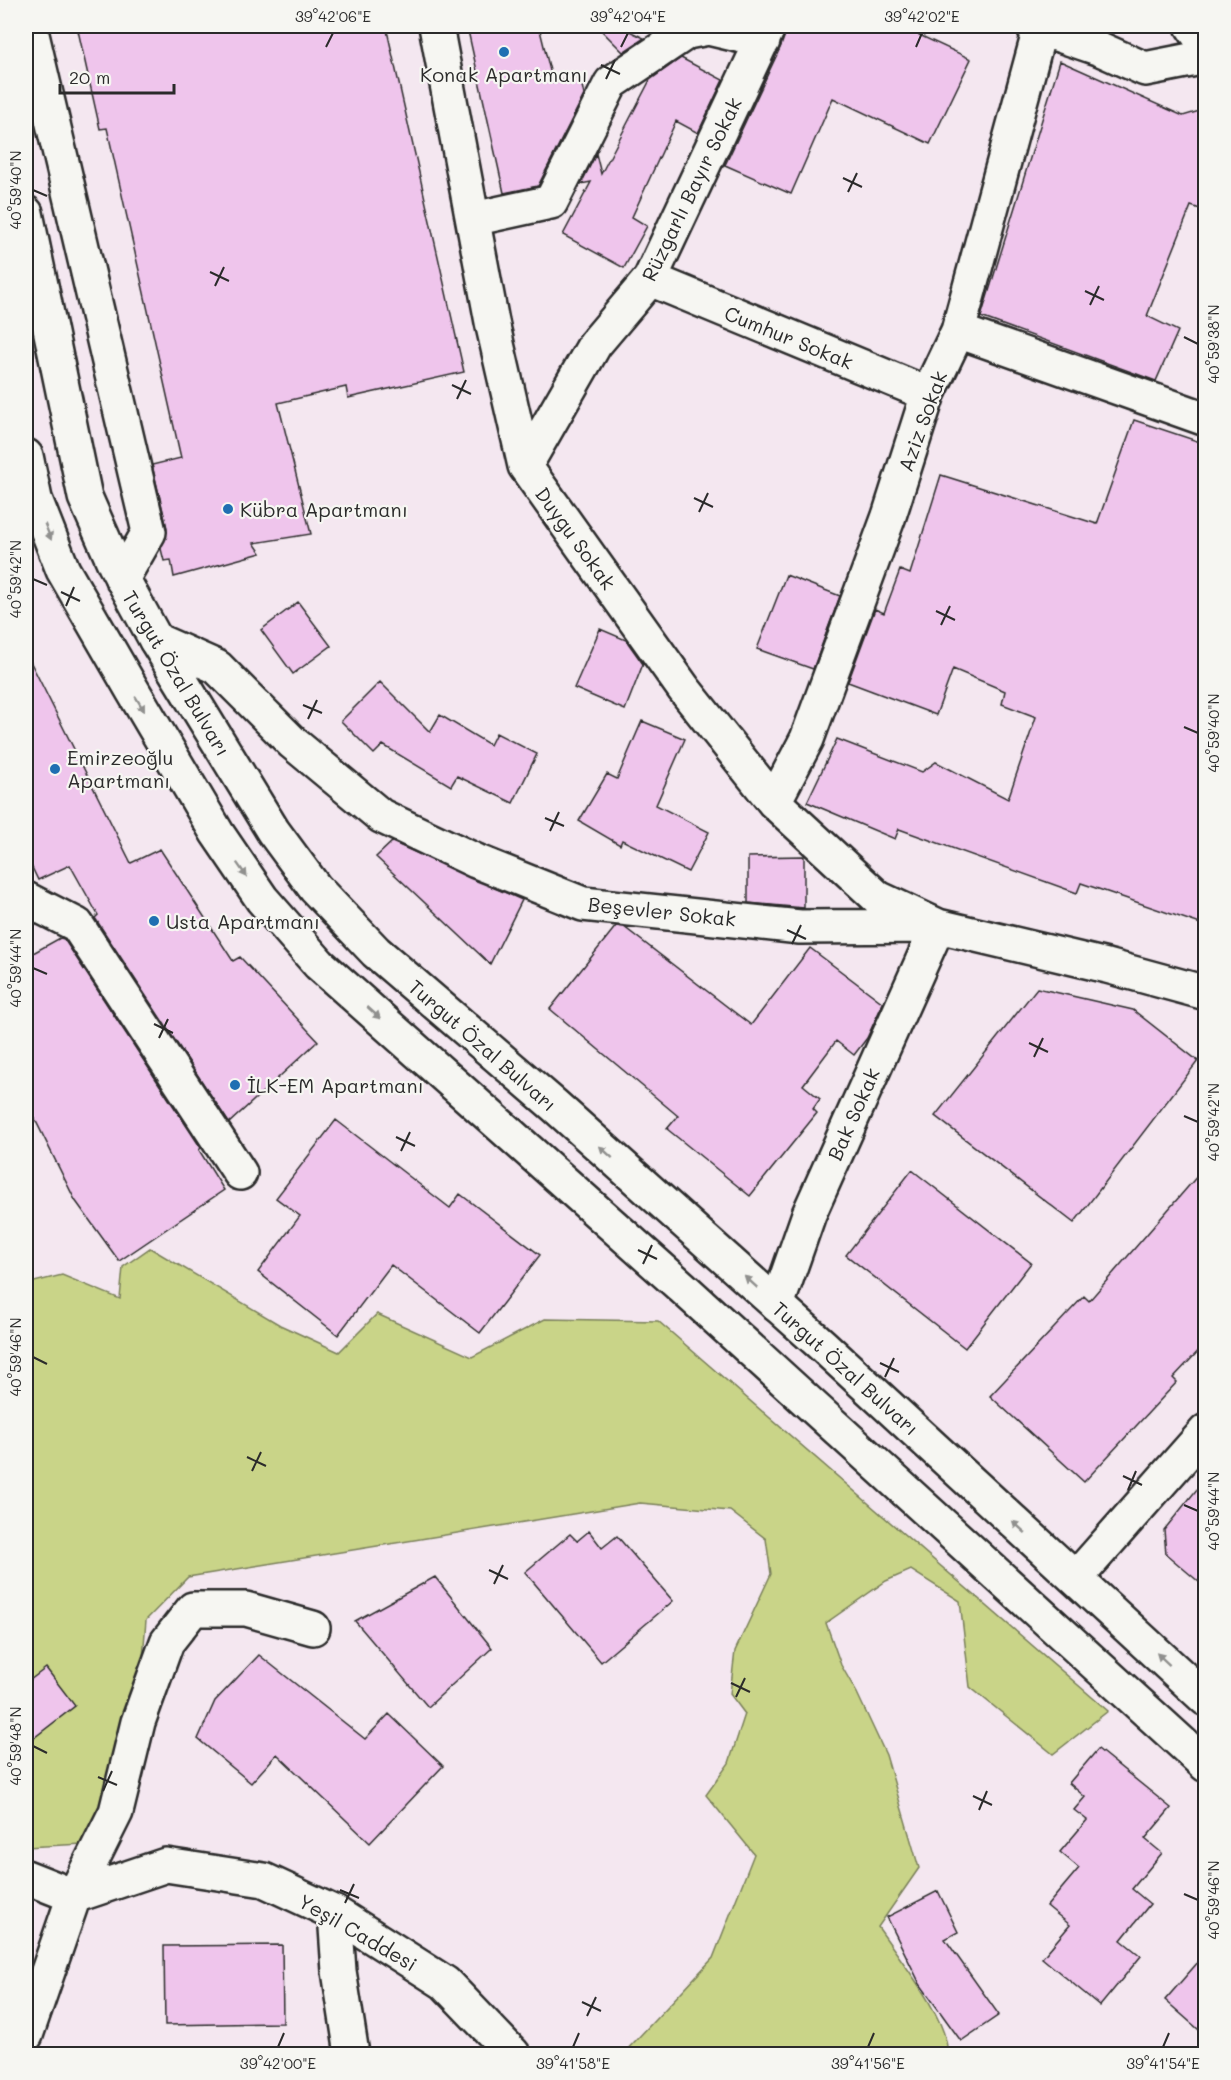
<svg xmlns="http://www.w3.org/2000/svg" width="1231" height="2080" viewBox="0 0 1231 2080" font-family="Mali,sans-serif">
  <rect width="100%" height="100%" fill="#f4e7f0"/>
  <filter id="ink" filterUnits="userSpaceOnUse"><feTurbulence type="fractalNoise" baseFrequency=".0167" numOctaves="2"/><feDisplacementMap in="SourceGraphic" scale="12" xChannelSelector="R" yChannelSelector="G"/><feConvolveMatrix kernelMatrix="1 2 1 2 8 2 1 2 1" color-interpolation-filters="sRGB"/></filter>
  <g filter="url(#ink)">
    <path fill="#c9d488" stroke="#7a805a" stroke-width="1.5" d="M150,1248L280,1325L339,1352L377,1314L472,1357L545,1319L658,1321L1108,1711L1053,1754L970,1687L960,1601L911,1570L886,1581L826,1623L841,1665L857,1693L886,1755L919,1868L878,1927C897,1955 951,2022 947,2054H623L713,1958L754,1854L706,1795L729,1763L745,1714L730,1694L735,1651L771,1574L766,1539L730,1511L640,1503L188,1577L146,1620L143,1658L109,1789L83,1844L26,1847V1284L62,1275L120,1299L123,1267Z"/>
    <path fill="#efc5ec" stroke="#2b2b2b" stroke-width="1.5" d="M77,26H386L464,372L348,398L346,387L278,403L311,534L254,543L261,553L174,577L171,560L164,561L161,549L167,528L152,465L181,458L107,128L100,129Z
      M467,26H539L553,83L580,76L584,95L538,186L504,193Z
      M597,26H619L644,38L623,52Z
      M788,26H900L971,59L930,144L833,98L791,194L725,165L781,46Z
      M681,58L723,80L698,133L676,121L632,217L647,226L624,268L563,235L591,182L581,184L596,154L601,174L650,80Z
      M1060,61L1183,116L1206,109V211L1191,206L1147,316L1178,331L1156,381L981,317Z
      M1134,420L1206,444V926L1081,883L1077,893L899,829L895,839L807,802L837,739L922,772L936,762L1008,799L1036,717L1002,704L1005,691L953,669L936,715L848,682L875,609L884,613L900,570L910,574L941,475L1097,524Z
      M786,575L840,596L813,669L757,649Z
      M298,602L331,646L293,674L261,630Z
      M600,629L626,640L643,664L625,710L574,688Z
      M26,653L131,863L160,849L233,961L240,957L318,1041L229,1123L95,918L98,915L70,865L38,880L26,855Z
      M380,682L430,732L440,715L490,745L496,733L537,754L513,803L457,776L451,786L383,745L374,754L341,721Z
      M642,721L685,739L656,805L709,832L688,872L622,840L620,845L579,821L607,774L617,779Z
      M392,842L522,900L490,964L376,857Z
      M804,856V908L748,903V857Z
      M616,926L624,927L751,1025L810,948L883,1003L867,1038L854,1055L836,1041L803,1085L820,1099L813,1109L817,1113L750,1196L667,1129L678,1116L550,1009Z
      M60,938L64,939L201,1148L199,1150L224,1190L119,1261L75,1200L26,1101V1052L33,953Z
      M1037,988L1133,1010L1198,1061L1074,1223L935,1116Z
      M336,1120L450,1208L460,1194L540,1255L480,1333L391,1265L338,1335L258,1272L300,1216L276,1198Z
      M1206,1166V1343L1173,1378L1177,1382L1084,1482L990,1396L1084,1296L1089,1301Z
      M912,1170L1031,1263L965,1348L846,1255Z
      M1206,1478V1588L1166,1554L1164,1530Z
      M589,1531L602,1548L617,1536L673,1601L601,1662L525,1572L570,1534L577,1541Z
      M435,1577L492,1648L428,1707L355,1621Z
      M259,1655L365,1739L389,1714L443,1766L370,1843L277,1754L251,1783L198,1739L215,1701Z
      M46,1668L75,1706L26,1744V1683Z
      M1098,1749L1171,1808L1145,1839L1162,1853L1132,1889L1150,1904L1121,1940L1141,1956L1100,2006L1042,1958L1070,1925L1047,1906L1079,1868L1060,1852L1087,1820L1074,1810L1085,1797L1069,1783Z
      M938,1891L958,1932L945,1939L999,2015L961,2041L920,1984L887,1917Z
      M282,1945L283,2023L165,2025L164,1946Z
      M1206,1953V2036L1165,2000Z"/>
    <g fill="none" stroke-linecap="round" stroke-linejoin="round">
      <g stroke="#2b2b2b" stroke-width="38">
        <path id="minor" d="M30,26L149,532L122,579
          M436,26L492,322L525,466L684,689L774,802L878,898L938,926L809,1214L777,1305
          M1033,26L1098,48L1145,69L1206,57
          M1192,26L1206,46
          M473,219L551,202L611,83L687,32L708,28L763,41
          M650,279L928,394
          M958,331L1206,419
          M525,466L595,344L650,279L769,26
          M156,640L217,667L293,743L381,816L476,861L583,904L800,927L938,926L1107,966L1206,993
          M774,802L807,739L889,516L928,394L958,331L1040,29
          M26,899L77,925L240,1173
          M1076,1578L1206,1431
          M26,1877L74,1896L116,1812L138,1722L167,1642L193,1609H246L313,1628
          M335,1913L339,1971L352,2054"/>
      </g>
      <g stroke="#2b2b2b" stroke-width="38">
        <path id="tertiary" d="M26,213L85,497L115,565L156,640L273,831L315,888L376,952L554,1105L822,1345L1206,1699
          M26,456L35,499L63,570L133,691L217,833L262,899L319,964L683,1288L1206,1765
          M26,2035L74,1896L166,1865L264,1880L335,1913L445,1983L513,2054"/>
      </g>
      <use href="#minor" stroke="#f6f6f2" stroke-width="33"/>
      <use href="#tertiary" stroke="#f6f6f2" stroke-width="33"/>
    </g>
    <defs><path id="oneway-solid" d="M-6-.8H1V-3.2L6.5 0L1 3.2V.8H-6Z" transform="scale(1.5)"/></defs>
    <g fill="#90908e">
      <use href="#oneway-solid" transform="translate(48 532) rotate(68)"/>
      <use href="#oneway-solid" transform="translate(140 704) rotate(59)"/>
      <use href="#oneway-solid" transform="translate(242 870) rotate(55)"/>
      <use href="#oneway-solid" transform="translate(374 1013) rotate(42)"/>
      <use href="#oneway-solid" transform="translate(606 1152) rotate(-138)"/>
      <use href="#oneway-solid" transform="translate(751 1282) rotate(-138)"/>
      <use href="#oneway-solid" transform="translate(1019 1527) rotate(-138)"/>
      <use href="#oneway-solid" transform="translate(1163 1659) rotate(-137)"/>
    </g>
  </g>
  <path fill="none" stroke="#2b2b2b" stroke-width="2" d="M326,47L333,33M621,47L628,33M916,47L922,33M601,65L620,74M606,79L615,60M843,178L862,187M33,190L47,196M848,192L857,173M210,272L229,281M215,286L224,267M1085,291L1104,300M1090,305L1099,286M1184,337L1198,344M452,385L471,394M457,399L466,380M694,498L713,507M699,512L708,493M33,579L47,585M61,592L80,601M66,606L74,587M936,611L955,620M941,625L950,606M303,705L322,713M308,719L317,700M1184,727L1198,733M545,818L564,826M550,831L559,812M787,930L806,939M792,944L801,925M33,968L47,974M154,1024L173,1033M159,1038L168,1019M1029,1043L1048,1052M1034,1057L1043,1038M1184,1116L1198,1122M396,1137L415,1146M401,1151L410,1132M638,1250L657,1259M643,1264L652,1245M33,1357L47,1364M880,1363L899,1372M885,1377L894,1358M247,1457L266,1466M252,1471L261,1452M1123,1476L1142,1485M1128,1490L1136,1471M1184,1505L1198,1511M489,1570L508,1579M494,1584L503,1565M731,1683L750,1692M736,1697L745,1678M33,1746L47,1753M98,1777L117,1785M103,1791L112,1771M973,1796L992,1805M979,1810L987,1791M340,1890L359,1898M1184,1894L1198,1900M345,1903L354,1884M582,2002L601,2011M587,2016L596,1997M278,2047L284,2033M573,2047L579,2033M868,2047L874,2033M1163,2047L1169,2033"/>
  <g fill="#1f6fb2" stroke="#f6f6f2" stroke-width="2">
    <circle cx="504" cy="52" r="6"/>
    <circle cx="228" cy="509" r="6"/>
    <circle cx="55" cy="769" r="6"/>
    <circle cx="154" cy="921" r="6"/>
    <circle cx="235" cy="1085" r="6"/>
  </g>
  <g text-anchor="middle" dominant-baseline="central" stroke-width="4.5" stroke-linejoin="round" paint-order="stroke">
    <g font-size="20" fill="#2b2b2b" stroke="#f6f6f2" text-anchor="start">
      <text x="504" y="74" text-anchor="middle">Konak Apartmanı</text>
      <text x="240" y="509">Kübra Apartmanı</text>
      <text x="67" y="757">Emirzeoğlu<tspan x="67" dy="23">Apartmanı</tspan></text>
      <text x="166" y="921">Usta Apartmanı</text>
      <text x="247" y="1085">İLK-EM Apartmanı</text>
    </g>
    <g font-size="20" fill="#2b2b2b" stroke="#f6f6f2">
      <text transform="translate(691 189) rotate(-64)">Rüzgarlı Bayır Sokak</text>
      <text transform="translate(789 337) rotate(22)">Cumhur Sokak</text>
      <text transform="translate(922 421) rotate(-70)">Aziz Sokak</text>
      <text transform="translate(576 538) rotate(54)">Duygu Sokak</text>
      <text transform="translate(177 673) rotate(59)">Turgut Özal Bulvarı</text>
      <text transform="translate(662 911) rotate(6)">Beşevler Sokak</text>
      <text transform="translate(483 1045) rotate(41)">Turgut Özal Bulvarı</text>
      <text transform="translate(853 1114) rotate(-66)">Bak Sokak</text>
      <text transform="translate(846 1368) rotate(42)">Turgut Özal Bulvarı</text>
      <text transform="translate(358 1932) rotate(30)">Yeşil Caddesi</text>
    </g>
  </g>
  <rect width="1231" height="2080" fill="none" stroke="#f6f6f2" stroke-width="66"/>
  <path d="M60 84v9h114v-9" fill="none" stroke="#2b2b2b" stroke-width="3"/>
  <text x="69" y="84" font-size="18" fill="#2b2b2b" stroke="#f6f6f2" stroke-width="4.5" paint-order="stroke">20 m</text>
  <rect x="33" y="33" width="1165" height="2014" fill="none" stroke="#2b2b2b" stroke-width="2"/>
  <g font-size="15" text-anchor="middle" fill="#2b2b2b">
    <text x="333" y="22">39°42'06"E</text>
    <text x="628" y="22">39°42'04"E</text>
    <text x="922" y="22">39°42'02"E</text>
    <text transform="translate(16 190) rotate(-90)" y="5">40°59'40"N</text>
    <text transform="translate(1214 344) rotate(-90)" y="5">40°59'38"N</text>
    <text transform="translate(16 579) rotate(-90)" y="5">40°59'42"N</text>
    <text transform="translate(1214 733) rotate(-90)" y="5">40°59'40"N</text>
    <text transform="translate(16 968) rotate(-90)" y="5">40°59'44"N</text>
    <text transform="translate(1214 1122) rotate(-90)" y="5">40°59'42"N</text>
    <text transform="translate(16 1357) rotate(-90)" y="5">40°59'46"N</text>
    <text transform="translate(1214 1511) rotate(-90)" y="5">40°59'44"N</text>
    <text transform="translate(16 1746) rotate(-90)" y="5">40°59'48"N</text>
    <text transform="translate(1214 1900) rotate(-90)" y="5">40°59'46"N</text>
    <text x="278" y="2069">39°42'00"E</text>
    <text x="573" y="2069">39°41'58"E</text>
    <text x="868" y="2069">39°41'56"E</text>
    <text x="1163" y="2069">39°41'54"E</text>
  </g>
</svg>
